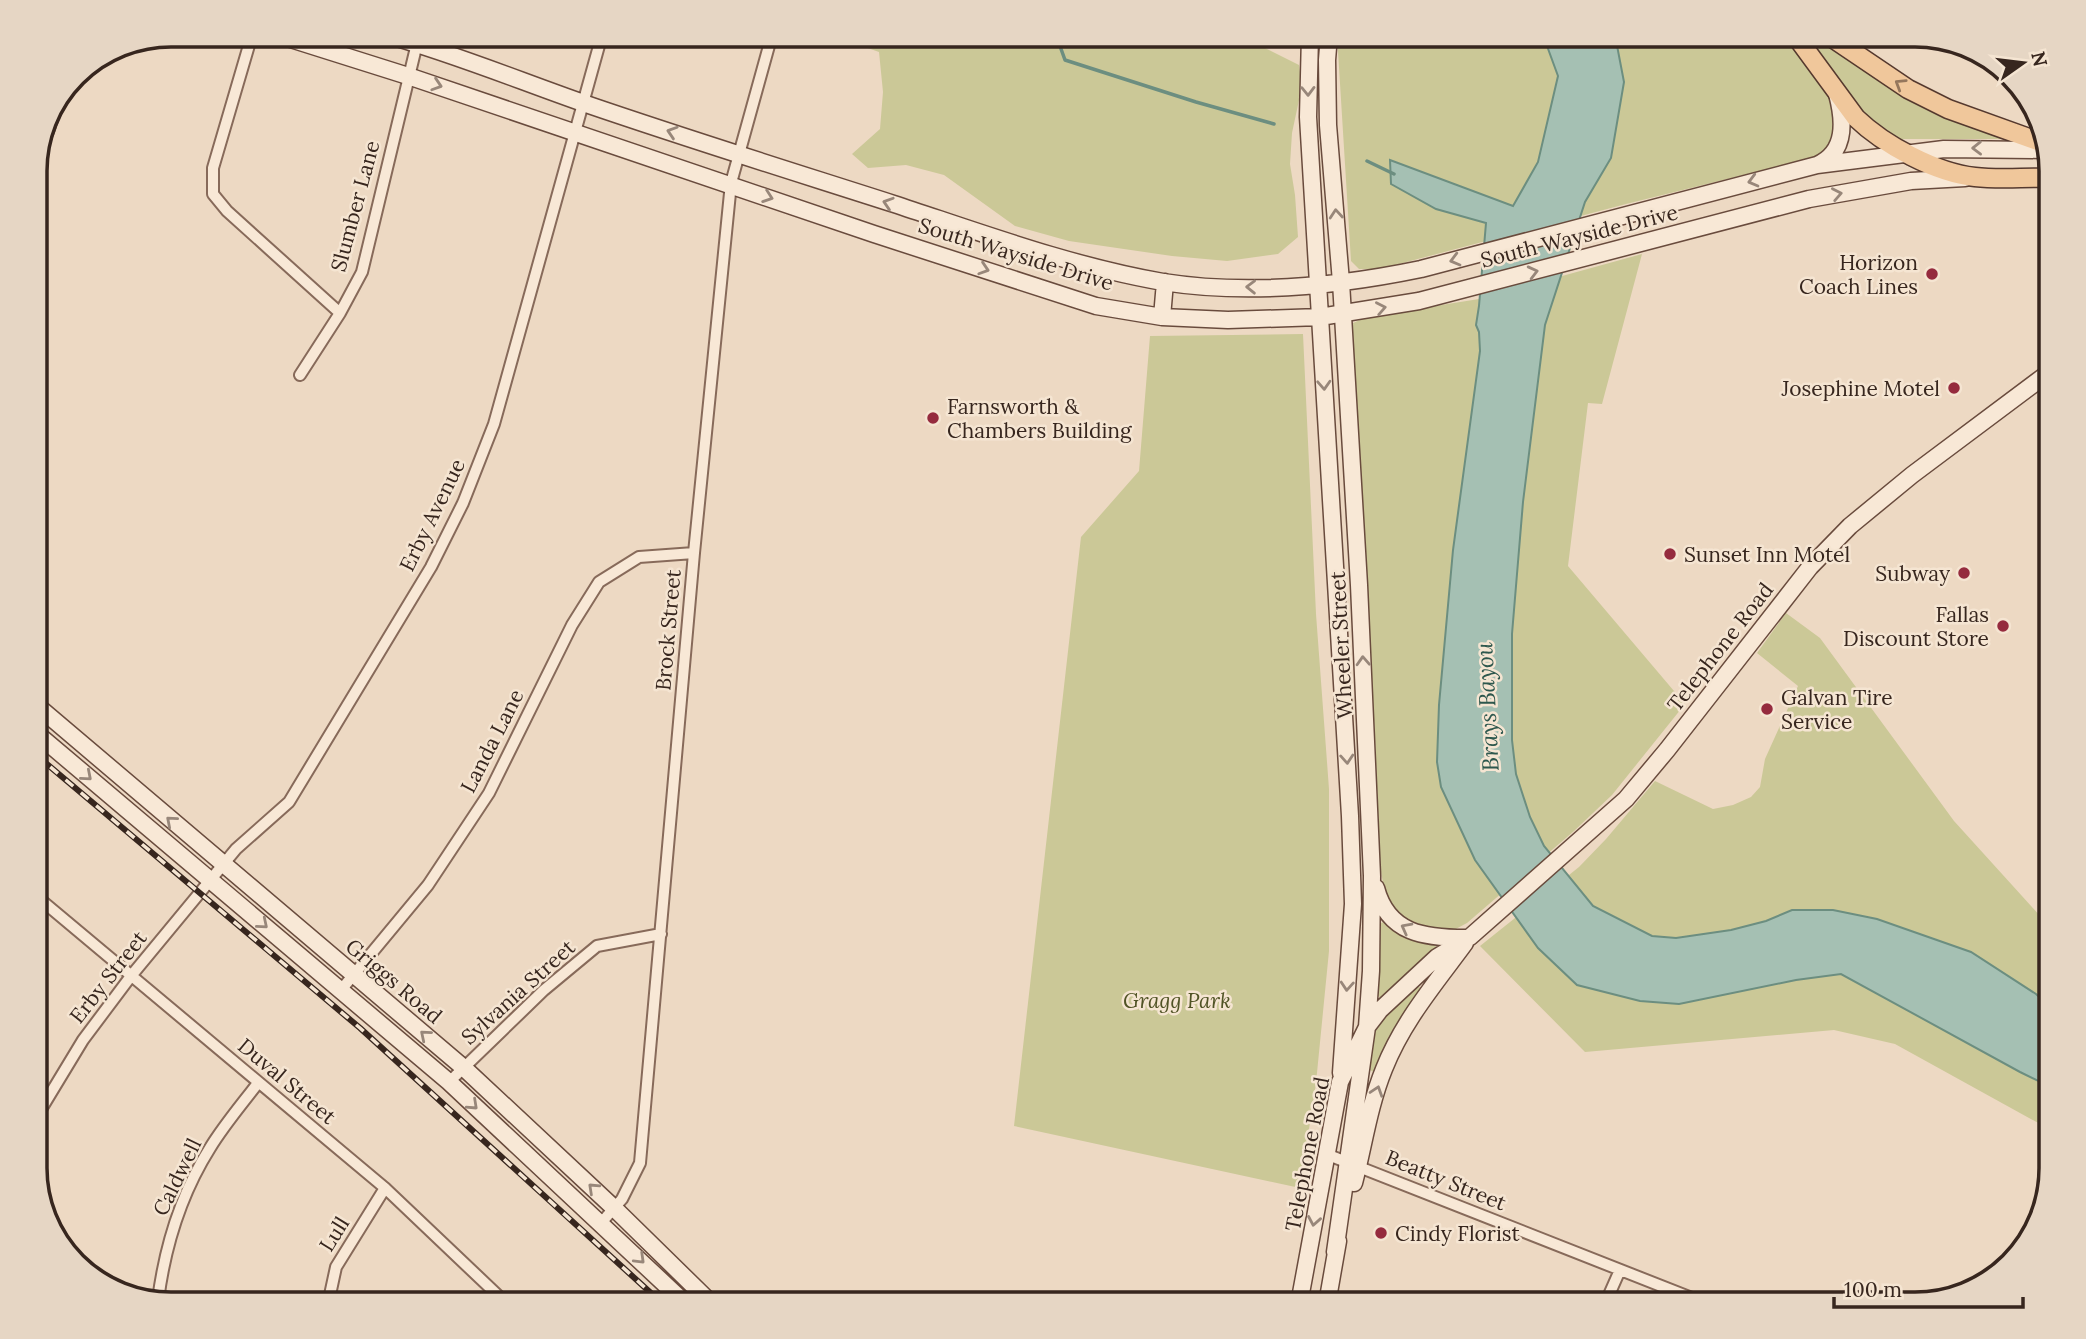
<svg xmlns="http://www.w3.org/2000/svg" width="2086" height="1339" viewBox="0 0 2086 1339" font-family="Lora,serif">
  <rect width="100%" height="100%" fill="#edd9c3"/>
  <path fill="#cbc897" d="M831,35H1239L1299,65L1302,86L1292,133L1290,164L1295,195L1298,237L1278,254L1227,261L1172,256L1069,241L1015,226L944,175L906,165L868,168L852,154L880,129L883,92L879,52Z
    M1337,35H1789L1835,99L1833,142L1816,157L1626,204L1380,269H1359L1351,261Z
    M1808,35H1820L2011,139H1896L1876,126L1852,98Z
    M1642,254L1602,404L1588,403L1568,566L1685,704L1612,795L1574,831L1467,923L1452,931L1413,926L1397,913L1385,895L1380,866L1375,736L1350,332L1351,324L1366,317L1479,299Z
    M1303,334L1316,614L1329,789V951L1316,1083L1300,1188L1014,1126L1081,537L1139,471L1150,336Z
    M1786,613L1820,638L1954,821L2051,928V1130L1895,1044L1834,1030L1585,1052L1480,946L1579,867L1606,839L1655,781L1713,809L1733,805L1751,797L1760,787L1765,759L1798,686L1757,653Z
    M1386,921C1402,934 1415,941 1435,944L1437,950L1382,999L1377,995L1381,923Z
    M1418,986L1422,989L1375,1073L1370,1070L1374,1033L1388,1013Z"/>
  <path fill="#a5c0b3" stroke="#6c8e80" stroke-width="2" d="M1543,35H1615L1624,82L1611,158L1585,202L1545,325L1523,502L1512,634V740L1516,774L1530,817L1544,846L1593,906L1652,936L1676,938L1731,930L1766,921L1792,910H1833L1877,919L1971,952L2036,994L2051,1008V1087L2020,1072L1841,974L1796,980L1679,1004L1640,1001L1577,985L1538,948L1475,860L1441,787L1437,762L1439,705L1453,550L1480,351L1479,332L1476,325L1479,306L1486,223L1436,209L1391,184L1390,160L1513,206L1538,162L1558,76Z"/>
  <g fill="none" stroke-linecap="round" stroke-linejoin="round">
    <path stroke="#6c8e80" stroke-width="3.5" d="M1056,35L1065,60L1196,102L1274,124
      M1367,161L1394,174"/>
    <g stroke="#876a5a" stroke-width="14">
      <path id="minor" d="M252,35L213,168V194L227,211L340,313
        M35,167L60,98
        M300,375L340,313L362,272L419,35
        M35,895L385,1188L507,1304
        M341,990L428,885L489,793L572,625L599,582L639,557L694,553
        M449,1082L544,990L597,946L661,934
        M35,1122L40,1111L83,1040L131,976L236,849L289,802L431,567L463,503L494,424L602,35
        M1326,1154L1707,1304
        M601,1223L622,1199L640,1163L694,553L731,183L772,35
        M158,1300C165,1246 181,1194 210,1148C224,1125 242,1104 258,1083
        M328,1304L336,1267L385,1188
        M1605,1304L1620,1270"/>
    </g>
    <g stroke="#694b3d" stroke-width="19">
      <path id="secondary" d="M278,35L408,76L874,234L1096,306L1162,317L1228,320L1320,317L1419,301L1809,199L1911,181L1965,178
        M387,35C455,54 520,81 586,104C688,139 791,171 894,204C982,233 1071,266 1163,282C1246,295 1339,286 1421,269L1817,165L1944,149L2045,150
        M1310,35L1308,117L1350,816L1353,904L1341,1073
        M1329,35L1327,60L1328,125L1341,282L1359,585L1372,876L1371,971L1367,1027L1335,1252
        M1817,165C1847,152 1844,120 1837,94
        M1162,317L1165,282
        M35,704L464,1068L614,1208L712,1304
        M35,732L449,1082L686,1304
        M1376,888C1388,934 1425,938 1466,938
        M1354,1183C1364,1144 1369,1106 1384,1069C1403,1021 1435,984 1465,943
        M1299,1304L1340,1082L1367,1027L1380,1010L1437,957L1470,937L1626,799L1667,750L1810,567L1850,526L1912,475L2051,371
        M1327,1304L1338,1241"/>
    </g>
    <g stroke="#55392e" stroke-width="21">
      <path id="primary" d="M1795,35L1856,118C1884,145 1936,173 1975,177C2000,180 2026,177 2051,178
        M1828,35L1908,89L1948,109L2043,143"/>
    </g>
    <use href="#minor" stroke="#f8e8d6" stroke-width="10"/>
    <use href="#secondary" stroke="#f8e8d6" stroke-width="16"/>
    <use href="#primary" stroke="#f0c79b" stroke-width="18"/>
    <g stroke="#37261e" stroke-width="6">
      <path id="rail" d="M35,754L360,1028L663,1304"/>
    </g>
    <use href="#rail" stroke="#f5e5d2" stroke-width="3.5" stroke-dasharray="10" stroke-linecap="butt"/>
  </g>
  <defs><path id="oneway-chevron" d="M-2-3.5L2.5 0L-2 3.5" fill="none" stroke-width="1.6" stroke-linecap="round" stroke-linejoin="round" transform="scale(1.75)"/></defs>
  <use stroke="#94765c" href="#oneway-chevron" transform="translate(1900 84) rotate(-148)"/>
  <g stroke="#98877a">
    <use href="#oneway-chevron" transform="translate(437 85) rotate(18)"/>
    <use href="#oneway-chevron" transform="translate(1308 91) rotate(89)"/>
    <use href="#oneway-chevron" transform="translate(672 132) rotate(-162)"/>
    <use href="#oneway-chevron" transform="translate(1977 148) rotate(179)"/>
    <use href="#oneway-chevron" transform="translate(1753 181) rotate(165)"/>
    <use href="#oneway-chevron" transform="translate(1837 194) rotate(-11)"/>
    <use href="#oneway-chevron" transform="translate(768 197) rotate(19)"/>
    <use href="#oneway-chevron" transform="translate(888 203) rotate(-162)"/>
    <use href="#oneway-chevron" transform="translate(1336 214) rotate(-95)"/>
    <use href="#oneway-chevron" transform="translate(1455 260) rotate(165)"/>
    <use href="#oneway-chevron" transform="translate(984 269) rotate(18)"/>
    <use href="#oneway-chevron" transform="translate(1533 272) rotate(-14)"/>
    <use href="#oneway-chevron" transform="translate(1251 287) rotate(-179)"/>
    <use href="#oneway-chevron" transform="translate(1381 308) rotate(-11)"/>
    <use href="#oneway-chevron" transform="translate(1324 385) rotate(87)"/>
    <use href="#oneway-chevron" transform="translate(1363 661) rotate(-93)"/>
    <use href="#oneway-chevron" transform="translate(1347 759) rotate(86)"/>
    <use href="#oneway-chevron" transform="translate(87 776) rotate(41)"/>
    <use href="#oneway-chevron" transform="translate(171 821) rotate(-139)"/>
    <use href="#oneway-chevron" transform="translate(263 924) rotate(40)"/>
    <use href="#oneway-chevron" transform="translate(1406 928) rotate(-152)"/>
    <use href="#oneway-chevron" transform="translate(1347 986) rotate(94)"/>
    <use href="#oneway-chevron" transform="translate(425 1035) rotate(-140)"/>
    <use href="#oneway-chevron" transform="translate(1377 1091) rotate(-72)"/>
    <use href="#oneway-chevron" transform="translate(473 1105) rotate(43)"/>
    <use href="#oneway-chevron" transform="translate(593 1188) rotate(-137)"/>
    <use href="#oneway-chevron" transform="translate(1314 1221) rotate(100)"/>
    <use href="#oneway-chevron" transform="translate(640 1259) rotate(44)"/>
  </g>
  <g fill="#952b3e" stroke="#f5e5d2" stroke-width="2.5">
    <circle cx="1932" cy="274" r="7"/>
    <circle cx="1954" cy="388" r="7"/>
    <circle cx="933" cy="418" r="7"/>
    <circle cx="1670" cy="554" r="7"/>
    <circle cx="1964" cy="573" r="7"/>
    <circle cx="2003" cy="626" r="7"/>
    <circle cx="1767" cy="709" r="7"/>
    <circle cx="1381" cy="1233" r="7"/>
  </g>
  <g text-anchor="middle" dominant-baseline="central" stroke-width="5" stroke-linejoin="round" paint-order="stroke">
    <g font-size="21" fill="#37261e" stroke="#f5e5d2">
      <text transform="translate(355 206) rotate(-75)">Slumber Lane</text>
      <text transform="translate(1579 236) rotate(-14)">South Wayside Drive</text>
      <text transform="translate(1016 254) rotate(17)">South Wayside Drive</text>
      <text transform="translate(432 515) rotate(-64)">Erby Avenue</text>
      <text transform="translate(668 630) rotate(-85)">Brock Street</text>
      <text transform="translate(1341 645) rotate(-93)">Wheeler Street</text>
      <text transform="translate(1720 647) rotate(-52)">Telephone Road</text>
      <text transform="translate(492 741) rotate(-63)">Landa Lane</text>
      <text transform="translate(108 977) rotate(-52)">Erby Street</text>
      <text transform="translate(394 981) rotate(40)">Griggs Road</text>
      <text transform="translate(518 992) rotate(-42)">Sylvania Street</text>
      <text transform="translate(287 1081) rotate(40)">Duval Street</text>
      <text transform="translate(1307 1154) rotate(-79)">Telephone Road</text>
      <text transform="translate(177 1177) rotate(-64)">Caldwell</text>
      <text transform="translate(1446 1180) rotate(22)">Beatty Street</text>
      <text transform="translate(334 1234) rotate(-58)">Lull</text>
    </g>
    <g font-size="21" fill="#37261e" stroke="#f5e5d2" text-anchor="end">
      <text x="1918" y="262">Horizon<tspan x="1918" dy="24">Coach Lines</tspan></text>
      <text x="1940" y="388">Josephine Motel</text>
      <text x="947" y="406" text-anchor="start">Farnsworth &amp;<tspan x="947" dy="24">Chambers Building</tspan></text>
      <text x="1684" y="554" text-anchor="start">Sunset Inn Motel</text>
      <text x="1950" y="573">Subway</text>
      <text x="1989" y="614">Fallas<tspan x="1989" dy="24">Discount Store</tspan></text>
      <text x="1781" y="697" text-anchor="start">Galvan Tire<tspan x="1781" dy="24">Service</tspan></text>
      <text x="1395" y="1233" text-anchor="start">Cindy Florist</text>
    </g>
    <g font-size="21" font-style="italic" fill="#505325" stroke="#f5e5d2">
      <text x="1177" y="1000">Gragg Park</text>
    </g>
    <g font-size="23" font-style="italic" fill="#2d574d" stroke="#f5e5d2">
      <text transform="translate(1487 707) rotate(-93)">Brays Bayou</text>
    </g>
  </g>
  <path d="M0 0H2086V1339H0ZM171 47H1915A124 124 0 0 1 2039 171V1168A124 124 0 0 1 1915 1292H171A124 124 0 0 1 47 1168V171A124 124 0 0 1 171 47Z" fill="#e6d6c4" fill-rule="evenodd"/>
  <path fill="none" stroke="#37261e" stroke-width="3.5" d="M171 47H1915A124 124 0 0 1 2039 171V1168A124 124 0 0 1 1915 1292H171A124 124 0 0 1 47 1168V171A124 124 0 0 1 171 47Z"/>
  <g transform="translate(2023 63) rotate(76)" stroke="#f5e5d2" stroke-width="5" paint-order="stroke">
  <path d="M0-5L12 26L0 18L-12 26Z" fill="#37261e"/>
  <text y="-10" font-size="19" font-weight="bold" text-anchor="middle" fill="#37261e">N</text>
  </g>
  <path d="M1834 1297v10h189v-10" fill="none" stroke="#37261e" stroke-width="3.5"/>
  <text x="1844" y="1297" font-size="21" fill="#37261e" stroke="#f5e5d2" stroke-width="5" paint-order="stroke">100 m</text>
</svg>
